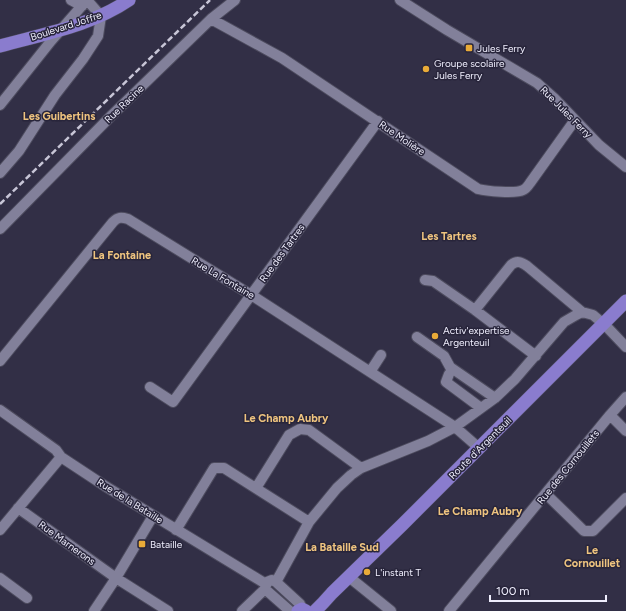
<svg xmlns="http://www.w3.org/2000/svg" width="626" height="611" viewBox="0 0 626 611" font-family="Figtree,sans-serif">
  <rect width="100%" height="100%" fill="#322f46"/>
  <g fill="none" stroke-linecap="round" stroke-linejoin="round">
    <g stroke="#4d4b5e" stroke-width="12">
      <path id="minor" d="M71,0L82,6
        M400,0L447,30L537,83L554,98L599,145L626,167
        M211,19L282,58L478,189C486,191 516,194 523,190C526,189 528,186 530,183L575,120
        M0,105L51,41L87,0
        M0,173L19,151L55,95L83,59L98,36L101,16L87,0
        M0,229L112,115L211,19L235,0
        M425,280L433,281L475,310L536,356
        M475,310L511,265C517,260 521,262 527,266L582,312
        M417,337L444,356L450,367L495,398
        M0,361L113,222C118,217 121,217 128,219L256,298L455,427L479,448
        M370,372L381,355
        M449,374L446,382L481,408
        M150,387L173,402L378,121
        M0,410L56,450L61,457L105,486L266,584
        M610,415L626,431
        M256,488L289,435L300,429L309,430L361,468
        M546,494L584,531H593L626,498
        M18,508L116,578L168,611
        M0,530L61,457
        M176,530L214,468H224L309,522
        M349,577L391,611
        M0,578L27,598
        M276,582L309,522L337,488L351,475L361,468L428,441L455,427L495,398L515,379L564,322L576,315L582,312L593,315L606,326L626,347
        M94,611L116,578L153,516
        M242,611L265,589
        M290,611L265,589L267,582L272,580L276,582L300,604L302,609
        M449,611L610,415L626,397"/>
    </g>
    <g stroke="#4d4b5e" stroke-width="14">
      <path id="major" d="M0,46C43,34 91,26 129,0
        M298,611L302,609L306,611
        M315,611L323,603L332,593L402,525L626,301"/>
    </g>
    <use href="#minor" stroke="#82809a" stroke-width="10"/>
    <use href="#major" stroke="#8a7cce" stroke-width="13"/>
    <path stroke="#c8c6d7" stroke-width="2.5" stroke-dasharray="6 3" stroke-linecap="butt" d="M0,204L210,0"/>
  </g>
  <g fill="#e9ab38" stroke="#28253b" stroke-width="1.5">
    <rect x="465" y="44" width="8" height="8" rx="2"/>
    <circle cx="426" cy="69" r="4"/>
    <circle cx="435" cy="336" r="4"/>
    <rect x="138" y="540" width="8" height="8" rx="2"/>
    <circle cx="367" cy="572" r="4"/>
  </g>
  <g text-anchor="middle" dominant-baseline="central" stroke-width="3" stroke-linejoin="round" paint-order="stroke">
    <g font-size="10" fill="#efeefd" stroke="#28253b">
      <text transform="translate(66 26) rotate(-18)">Boulevard Joffre</text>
      <text transform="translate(124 104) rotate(-44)">Rue Racine</text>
      <text transform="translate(566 112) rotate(45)">Rue Jules Ferry</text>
      <text transform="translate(402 138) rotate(34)">Rue Molière</text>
      <text transform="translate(282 253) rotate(-54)">Rue des Tartres</text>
      <text transform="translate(223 278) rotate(31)">Rue La Fontaine</text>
      <text transform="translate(480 448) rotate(-45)">Route d'Argenteuil</text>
      <text transform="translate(568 467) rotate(-51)">Rue des Cornouillets</text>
      <text transform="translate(130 501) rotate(32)">Rue de la Bataille</text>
      <text transform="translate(67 543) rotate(36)">Rue Marnerons</text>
    </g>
    <g font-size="10" fill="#efeefd" stroke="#28253b" text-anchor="start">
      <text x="477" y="48">Jules Ferry</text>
      <text x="434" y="63">Groupe scolaire<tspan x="434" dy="12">Jules Ferry</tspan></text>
      <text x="443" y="330">Activ'expertise<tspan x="443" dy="12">Argenteuil</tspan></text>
      <text x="150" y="544">Bataille</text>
      <text x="375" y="572">L'instant T</text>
    </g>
    <g font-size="11" font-weight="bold" fill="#efc47f" stroke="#28253b">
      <text x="59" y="116">Les Guibertins</text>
      <text x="449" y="236">Les Tartres</text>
      <text x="122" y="255">La Fontaine</text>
      <text x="286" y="418">Le Champ Aubry</text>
      <text x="480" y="511">Le Champ Aubry</text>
      <text x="342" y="547">La Bataille Sud</text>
      <text x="592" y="550">Le<tspan x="592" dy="13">Cornouillet</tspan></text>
    </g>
  </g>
  <path d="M490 595v6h116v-6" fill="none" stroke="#efeefd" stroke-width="2"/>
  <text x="496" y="595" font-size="12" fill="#efeefd" stroke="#28253b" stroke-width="3" paint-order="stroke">100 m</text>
</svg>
